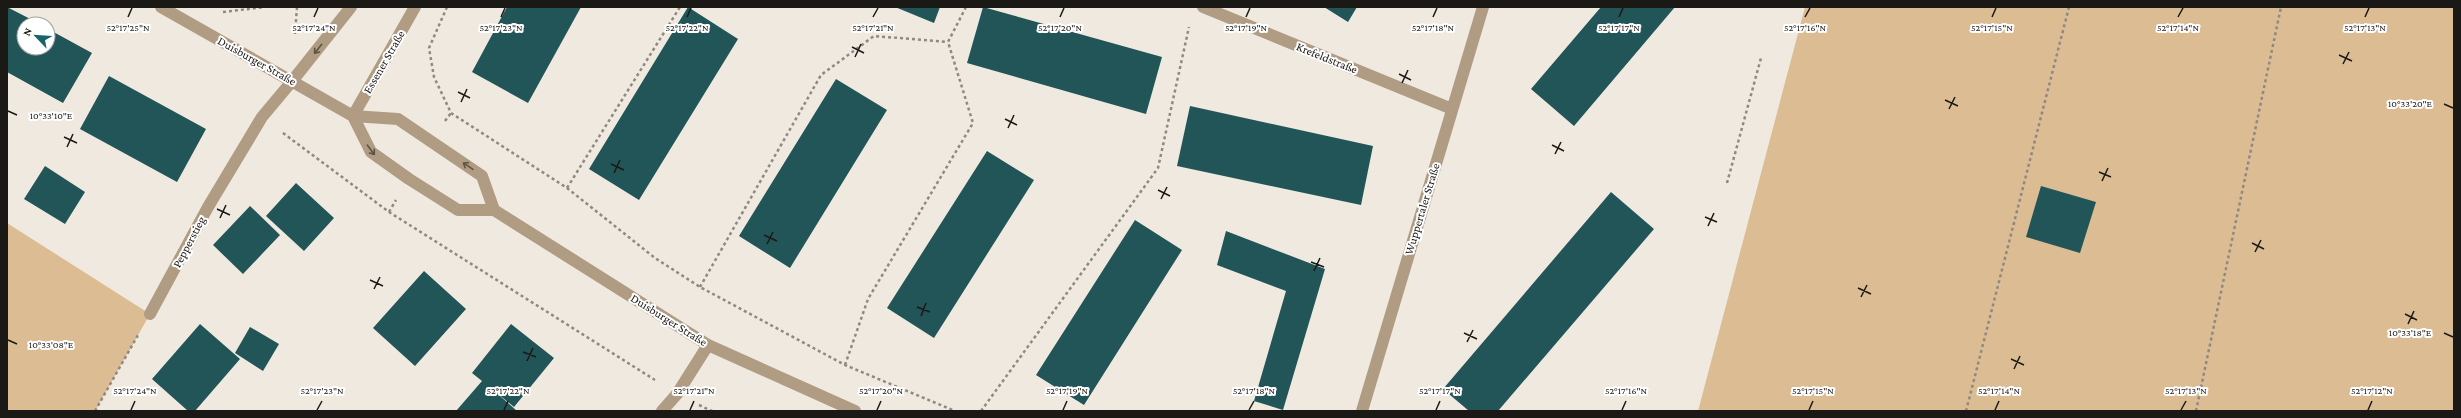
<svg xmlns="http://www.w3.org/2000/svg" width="2461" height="418" viewBox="0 0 2461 418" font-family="'Crimson Pro',serif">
  <rect width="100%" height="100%" fill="#f0e9df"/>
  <path fill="#dcbd93" d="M1805,7H2454V411H1698Z
    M7,223L150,314L95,411H7Z"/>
  <path fill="#215558" d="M7,7L40,24H24V48H48V29L92,53L63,103L7,72Z
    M507,7H581L528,103L472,72Z
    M688,7L738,39L639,200L589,169Z
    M895,7H940L934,23Z
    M983,7L1162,57L1146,114L967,63Z
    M1324,7H1357L1348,22Z
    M1601,7H1675L1574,126L1531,89Z
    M109,76L206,129L177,182L80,129Z
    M836,79L887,110L790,268L739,236Z
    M1190,106L1373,146L1361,205L1177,166Z
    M987,151L1034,180L934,338L887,308Z
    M45,166L85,192L65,224L24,199Z
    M296,183L334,218L304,251L266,216Z
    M2041,186L2096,202L2080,253L2026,237Z
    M1611,192L1654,229L1498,411H1469L1443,389Z
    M250,206L280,235L243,274L213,245Z
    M1135,220L1182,250L1084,405L1036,375Z
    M1226,231L1325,269L1283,410L1254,401L1286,291L1217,265Z
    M424,271L466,309L415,366L373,328Z
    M200,324L240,359L195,411H188L152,379Z
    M511,324L554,358L514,407L492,389L517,411H456L482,381L472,373Z
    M250,327L279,344L263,371L235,353Z"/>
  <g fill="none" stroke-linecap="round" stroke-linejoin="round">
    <path stroke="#8e8982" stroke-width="2.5" stroke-dasharray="3 3" stroke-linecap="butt" d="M447,7L429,48L434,77L451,113L567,188L655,258L700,287L845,365L955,411
      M223,12L265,7
      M295,34L297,7
      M445,121L451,113
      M283,133L389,212L655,380
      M1727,183L1761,58
      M567,188L680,7
      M389,212L396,200
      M700,287L821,75L874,36L948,42
      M845,365L868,299L973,123L948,42L966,7
      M699,405L712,411
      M95,411L138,335
      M981,411L1158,168L1189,27
      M1966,411L2069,7
      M2196,411L2281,7"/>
    <path stroke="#af9c83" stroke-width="12" d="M150,314L208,207L262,117L293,80"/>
    <path stroke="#af9c83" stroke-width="12" d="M161,7L353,116L398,119L482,176L494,210
      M1203,7L1452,109
      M293,80L351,7
      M353,116L371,152L409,179L458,210H494L708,345L855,411
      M353,116L415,7
      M662,411L677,394L708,345
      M1362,411L1483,7"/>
  </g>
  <defs><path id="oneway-shaft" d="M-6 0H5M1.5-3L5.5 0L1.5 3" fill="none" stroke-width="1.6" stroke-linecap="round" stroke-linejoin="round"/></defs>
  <g stroke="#5e5446">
    <use href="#oneway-shaft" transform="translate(318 49) rotate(128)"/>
    <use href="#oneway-shaft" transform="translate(371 150) rotate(53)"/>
    <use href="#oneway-shaft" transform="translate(468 166) rotate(-146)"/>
  </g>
  <path fill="none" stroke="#1b1915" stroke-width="1.5" d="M128,17L132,8M314,17L318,8M501,17L505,8M687,17L691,8M873,17L878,8M1060,17L1064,8M1246,17L1250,8M1433,17L1437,8M1619,17L1623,8M1805,17L1810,8M1992,17L1996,8M2178,17L2183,8M2365,17L2369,8M852,47L864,53M2339,55L2352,61M855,57L861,44M2343,64L2349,52M1399,74L1411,80M1402,83L1408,70M458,92L470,98M1945,100L1958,106M461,102L467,89M2444,104L2453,108M1949,109L1955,97M8,111L17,115M1005,119L1017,125M1008,128L1014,115M64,137L77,143M1552,145L1564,151M67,147L73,134M1555,154L1561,142M611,164L624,170M2099,172L2111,177M614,173L620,160M2102,181L2108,168M1158,190L1170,196M1161,199L1167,187M217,209L230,215M1705,217L1717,222M220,218L226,205M1708,226L1714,213M764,235L777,241M2252,243L2264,249M767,244L773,232M2255,252L2261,240M1311,262L1324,267M1314,271L1320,258M370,280L383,286M1858,288L1871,294M374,289L380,277M1861,297L1867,285M917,307L930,312M2405,314L2417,320M921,316L926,303M2408,324L2414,311M1464,333L1477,339M2444,333L2453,337M8,340L17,344M1467,342L1473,330M523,352L536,357M2011,359L2024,365M527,361L533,348M2014,369L2020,356M131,410L135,401M317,410L322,401M504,410L508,401M690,410L694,401M877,410L881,401M1063,410L1067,401M1249,410L1254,401M1436,410L1440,401M1622,410L1626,401M1809,410L1813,401M1995,410L1999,401M2181,410L2186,401M2368,410L2372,401"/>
  <g text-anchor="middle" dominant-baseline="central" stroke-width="4" stroke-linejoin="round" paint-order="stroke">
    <g font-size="12" fill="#1b1915" stroke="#fff">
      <text transform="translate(1327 58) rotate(22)">Krefeldstraße</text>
      <text transform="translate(257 61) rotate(29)">Duisburger Straße</text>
      <text transform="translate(384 62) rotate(-60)">Essener Straße</text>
      <text transform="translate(1422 209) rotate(-73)">Wuppertaler Straße</text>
      <text transform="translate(189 242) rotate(-62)">Pepperstieg</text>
      <text transform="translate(669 320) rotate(32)">Duisburger Straße</text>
    </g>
  </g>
  <g font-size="10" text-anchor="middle" fill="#1b1915" stroke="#fff" stroke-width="4" stroke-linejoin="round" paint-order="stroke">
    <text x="128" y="31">52°17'25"N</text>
    <text x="314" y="31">52°17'24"N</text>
    <text x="501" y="31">52°17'23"N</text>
    <text x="687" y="31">52°17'22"N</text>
    <text x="873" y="31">52°17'21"N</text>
    <text x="1060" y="31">52°17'20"N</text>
    <text x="1246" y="31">52°17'19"N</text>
    <text x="1433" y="31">52°17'18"N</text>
    <text x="1619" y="31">52°17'17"N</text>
    <text x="1805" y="31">52°17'16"N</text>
    <text x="1992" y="31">52°17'15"N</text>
    <text x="2178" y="31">52°17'14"N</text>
    <text x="2365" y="31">52°17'13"N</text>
    <text x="2410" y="107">10°33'20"E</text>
    <text x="51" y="119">10°33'10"E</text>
    <text x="2410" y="336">10°33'18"E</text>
    <text x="51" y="348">10°33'08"E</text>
    <text x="135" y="394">52°17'24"N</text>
    <text x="322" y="394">52°17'23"N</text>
    <text x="508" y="394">52°17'22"N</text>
    <text x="694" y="394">52°17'21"N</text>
    <text x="881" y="394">52°17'20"N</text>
    <text x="1067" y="394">52°17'19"N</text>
    <text x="1254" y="394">52°17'18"N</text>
    <text x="1440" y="394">52°17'17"N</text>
    <text x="1626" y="394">52°17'16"N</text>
    <text x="1813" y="394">52°17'15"N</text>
    <text x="1999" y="394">52°17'14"N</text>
    <text x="2186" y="394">52°17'13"N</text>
    <text x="2372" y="394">52°17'12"N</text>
  </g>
  <rect width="2461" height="418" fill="none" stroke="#1b1915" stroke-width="16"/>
  <g transform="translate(36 36) rotate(295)"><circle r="19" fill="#ffffff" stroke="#a4a3a1"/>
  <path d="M0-3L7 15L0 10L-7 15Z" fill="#17656a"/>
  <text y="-6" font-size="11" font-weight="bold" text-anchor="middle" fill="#1b1915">N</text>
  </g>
</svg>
